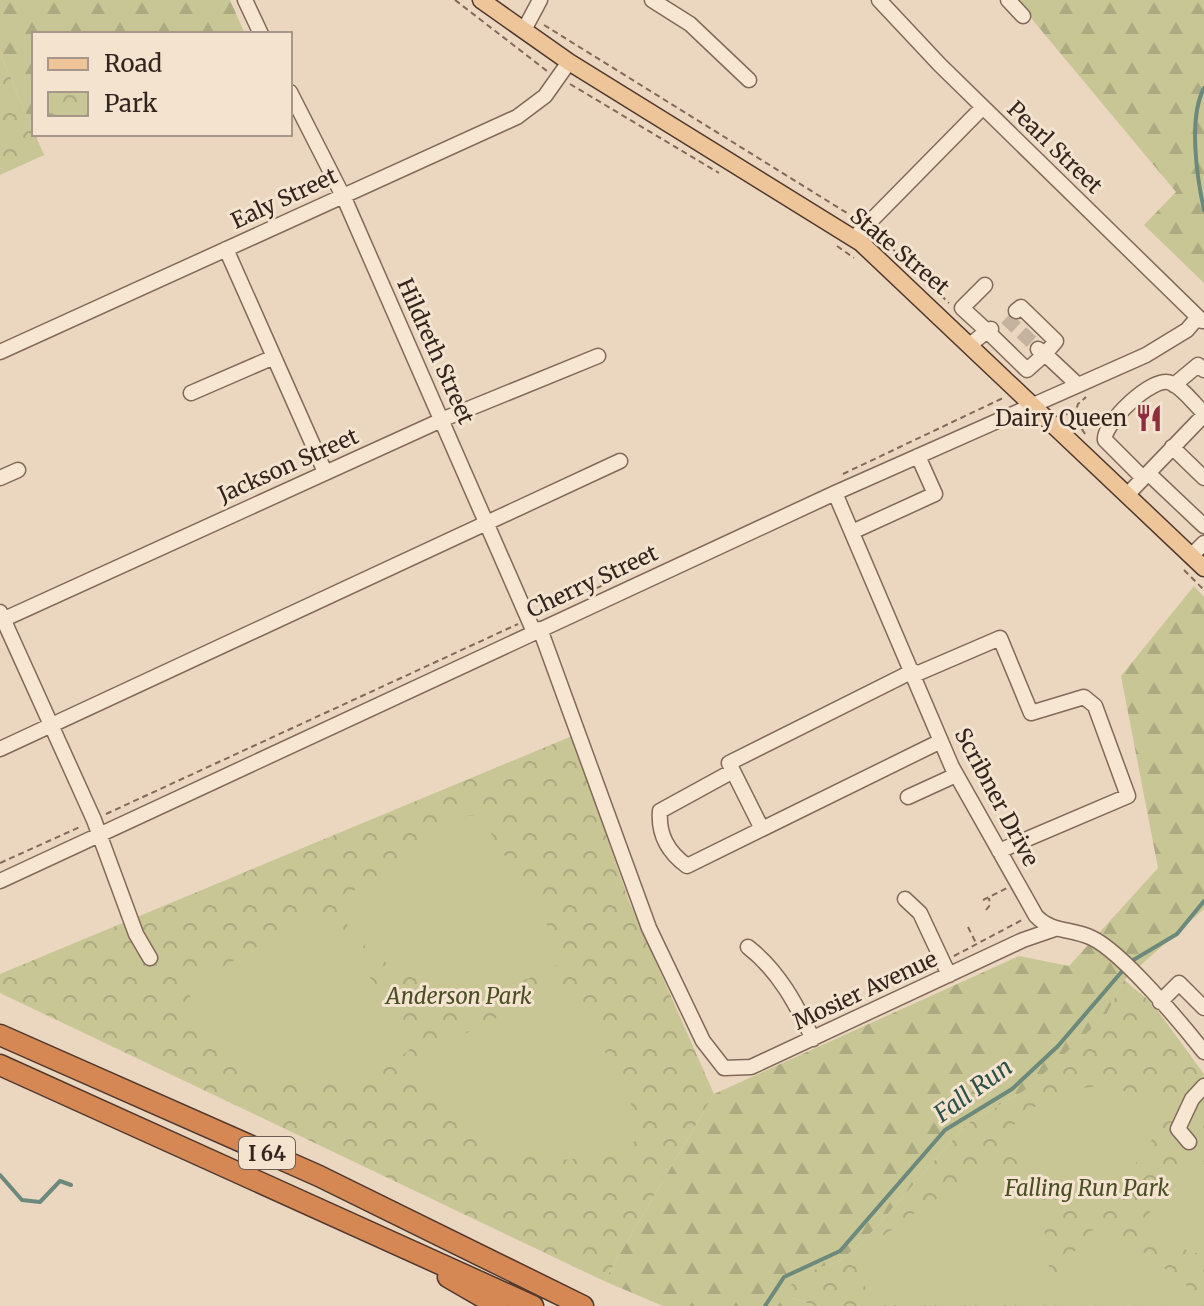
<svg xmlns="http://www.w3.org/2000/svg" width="1204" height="1306" viewBox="0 0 1204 1306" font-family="Merriweather,serif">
  <defs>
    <pattern id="forest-firs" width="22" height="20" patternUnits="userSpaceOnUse" patternTransform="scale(2)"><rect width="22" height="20" fill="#c8c695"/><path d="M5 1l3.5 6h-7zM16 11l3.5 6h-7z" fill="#acaa80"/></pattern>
    <pattern id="park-crowns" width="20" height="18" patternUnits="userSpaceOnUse" patternTransform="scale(2)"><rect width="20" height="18" fill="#c8c695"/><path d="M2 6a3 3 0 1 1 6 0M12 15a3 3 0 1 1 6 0" fill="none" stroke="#acaa80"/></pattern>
  </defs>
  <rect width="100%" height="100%" fill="#ebd7c0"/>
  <path fill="url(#forest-firs)" d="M0,0H230L245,34H34V132L0,53Z
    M1016,0H1204V283L1144,225L1176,192Z
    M1194,586L1204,597V909L1124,980L1106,1015L1060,1060L1027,1089L967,1124L861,1244L839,1261L813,1270L792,1298L816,1306H663L604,1281L714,1094L1019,956L1069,966L1158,868L1121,676Z"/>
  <path fill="url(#park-crowns)" d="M0,53L44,155L0,175Z
    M572,736L629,901L714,1094L604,1281L0,993V974Z
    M1124,980L1152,1003L1204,1074V1306H816L792,1298L786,1288L813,1270L839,1261L861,1244L967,1124L1027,1089L1106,1015Z"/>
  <path fill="#c8c695" d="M468,815L481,817L566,956C557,969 538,975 524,980C452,1005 367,974 335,903Z
    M310,914L321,916L420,1040C395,1065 363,1082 327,1085C267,1090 193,1052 189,988Z
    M561,985L573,988L644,1130C633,1148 618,1151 598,1155C578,1160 552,1162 531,1157C485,1146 425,1107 419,1057Z
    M1097,1086C1125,1089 1146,1096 1169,1114L1108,1205L1086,1209L996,1146C1024,1108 1050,1092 1097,1086Z
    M1199,1161L1204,1162V1255C1178,1249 1161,1239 1144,1218Z
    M1021,1168L1038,1178L1051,1285L1089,1231L1111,1227L1190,1288L1178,1306L874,1305L856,1268L858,1253C906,1222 962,1170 1021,1168Z"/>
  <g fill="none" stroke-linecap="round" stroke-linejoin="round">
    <path stroke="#6b8a7d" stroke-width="4" d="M1204,88C1188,118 1197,178 1204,210
      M1130,962L1177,934L1204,901
      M0,1175L22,1200L40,1202L60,1181L71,1185
      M765,1306L784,1277L840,1251L945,1130L1012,1089L1058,1046L1124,969"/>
    <path stroke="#c6b39f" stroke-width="14" stroke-dasharray="14 7" stroke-linecap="butt" d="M1006,318L1038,348"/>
    <g stroke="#826959" stroke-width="17">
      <path id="minor" d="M245,0L261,34
        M652,0L690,24L749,80
        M879,0L940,65L1202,321
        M1008,0L1023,16
        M524,30L540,0
        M290,92L345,200L534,632
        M854,238L983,107
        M226,249L325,472
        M985,285L962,308L987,331L991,329
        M1016,311L1021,307L1056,341L1045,354L1078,385
        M971,344L987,331L1027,370L1045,354L1038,349
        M0,352L517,117L545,96L569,62
        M1174,385L1198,365L1204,370
        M191,393L274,357
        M1172,447L1204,478
        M1148,473L1204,526
        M0,478L18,470
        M1143,478L1105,440C1102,425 1153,374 1171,383C1183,388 1194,404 1204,413
        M835,493L952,767L1036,916C1052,933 1071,928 1092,938C1122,952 1182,1024 1204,1052
        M1128,494L1204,415
        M852,532L935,494L918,456
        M1192,555L1204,543
        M0,612L94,820L136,934L150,958
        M0,621L446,418L598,356
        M540,629L649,928L703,1041L724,1068L751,1067L1023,940L1055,929
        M913,671L729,763L762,829L941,741
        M914,675L1000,638L1031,713L1084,697L1095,706L1128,796L999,851
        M0,749L620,461
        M733,771L660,811C658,835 668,852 687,866L762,829
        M908,797L956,775
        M0,881L835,493L1146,355L1187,330L1198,317
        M905,899L920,913L949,975
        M748,947C779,971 796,1004 813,1039
        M1160,1002L1179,983L1204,1008
        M1189,1142L1178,1129L1192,1099L1204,1086"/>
    </g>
    <g stroke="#50382d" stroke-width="19">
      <path id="major" d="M481,0L569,62L861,243L1204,568"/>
    </g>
    <g stroke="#50382d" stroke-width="23">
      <path id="highway" d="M0,1035L319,1176L583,1306
        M0,1065L533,1306
        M448,1277L498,1306"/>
    </g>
    <path stroke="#826959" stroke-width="2" stroke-dasharray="6 4" stroke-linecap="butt" d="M455,0L547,71
      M544,25L855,218
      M570,84L719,173
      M876,233L949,303
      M837,246L854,258
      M1062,412L1074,418
      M1085,434L1074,416L1078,404L1086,397
      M843,474L1003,398
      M1184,570L1204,590
      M542,613L634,571
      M106,814L518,624
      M0,863L82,826
      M983,900L1007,888
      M986,910L990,905L989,898
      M968,927L976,943
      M954,956L1022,920"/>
    <use href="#minor" stroke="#f6e6d2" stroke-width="14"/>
    <use href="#major" stroke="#edc599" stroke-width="16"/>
    <use href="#highway" stroke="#d68854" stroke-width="20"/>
  </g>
  <defs>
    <g id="restaurant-bare" transform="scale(2.16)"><path d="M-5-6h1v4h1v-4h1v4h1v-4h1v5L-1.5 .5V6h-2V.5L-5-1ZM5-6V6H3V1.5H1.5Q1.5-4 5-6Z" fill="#8e2d3d" stroke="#f3e3cf" stroke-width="2.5" paint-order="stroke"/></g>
  </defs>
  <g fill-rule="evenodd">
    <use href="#restaurant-bare" x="1149" y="418"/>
  </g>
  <g text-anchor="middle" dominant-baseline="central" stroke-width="6" stroke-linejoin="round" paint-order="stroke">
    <rect fill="#f3e3cf" stroke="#6d5d52" stroke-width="2" x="239" y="1137" width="56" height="32" rx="6"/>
    <g font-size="20" font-weight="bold" fill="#33241d">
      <text x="267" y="1153">I 64</text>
    </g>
    <g font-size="22" fill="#33241d" stroke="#f3e3cf">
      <text transform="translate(1055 147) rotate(44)">Pearl Street</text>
      <text transform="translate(284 198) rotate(-25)">Ealy Street</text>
      <text transform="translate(900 251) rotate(40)">State Street</text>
      <text transform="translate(436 351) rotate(66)">Hildreth Street</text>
      <text transform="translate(288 465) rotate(-24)">Jackson Street</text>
      <text transform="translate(592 581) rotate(-25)">Cherry Street</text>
      <text transform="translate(997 797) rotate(62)">Scribner Drive</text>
      <text transform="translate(865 990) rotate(-25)">Mosier Avenue</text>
    </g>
    <g font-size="22" fill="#33241d" stroke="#f3e3cf" text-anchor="end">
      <text x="1127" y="418">Dairy Queen</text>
    </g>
    <g font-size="22" font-style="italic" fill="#4a4e24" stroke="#f3e3cf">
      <text x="459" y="996">Anderson Park</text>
      <text x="1087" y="1188">Falling Run Park</text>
    </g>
    <g font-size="24" font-style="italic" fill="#2d524a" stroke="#f3e3cf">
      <text transform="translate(973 1090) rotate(-36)">Fall Run</text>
    </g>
  </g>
  <rect x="32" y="32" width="260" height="104" fill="#f3e3cf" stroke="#a69788" stroke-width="2"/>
  <rect x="48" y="58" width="40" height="12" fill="#edc599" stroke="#a69788" stroke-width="2"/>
  <text x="104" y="72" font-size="24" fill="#33241d">Road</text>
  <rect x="48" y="92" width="40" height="24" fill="url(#park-crowns)" stroke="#a69788" stroke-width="2"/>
  <text x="104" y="112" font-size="24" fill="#33241d">Park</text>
</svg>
